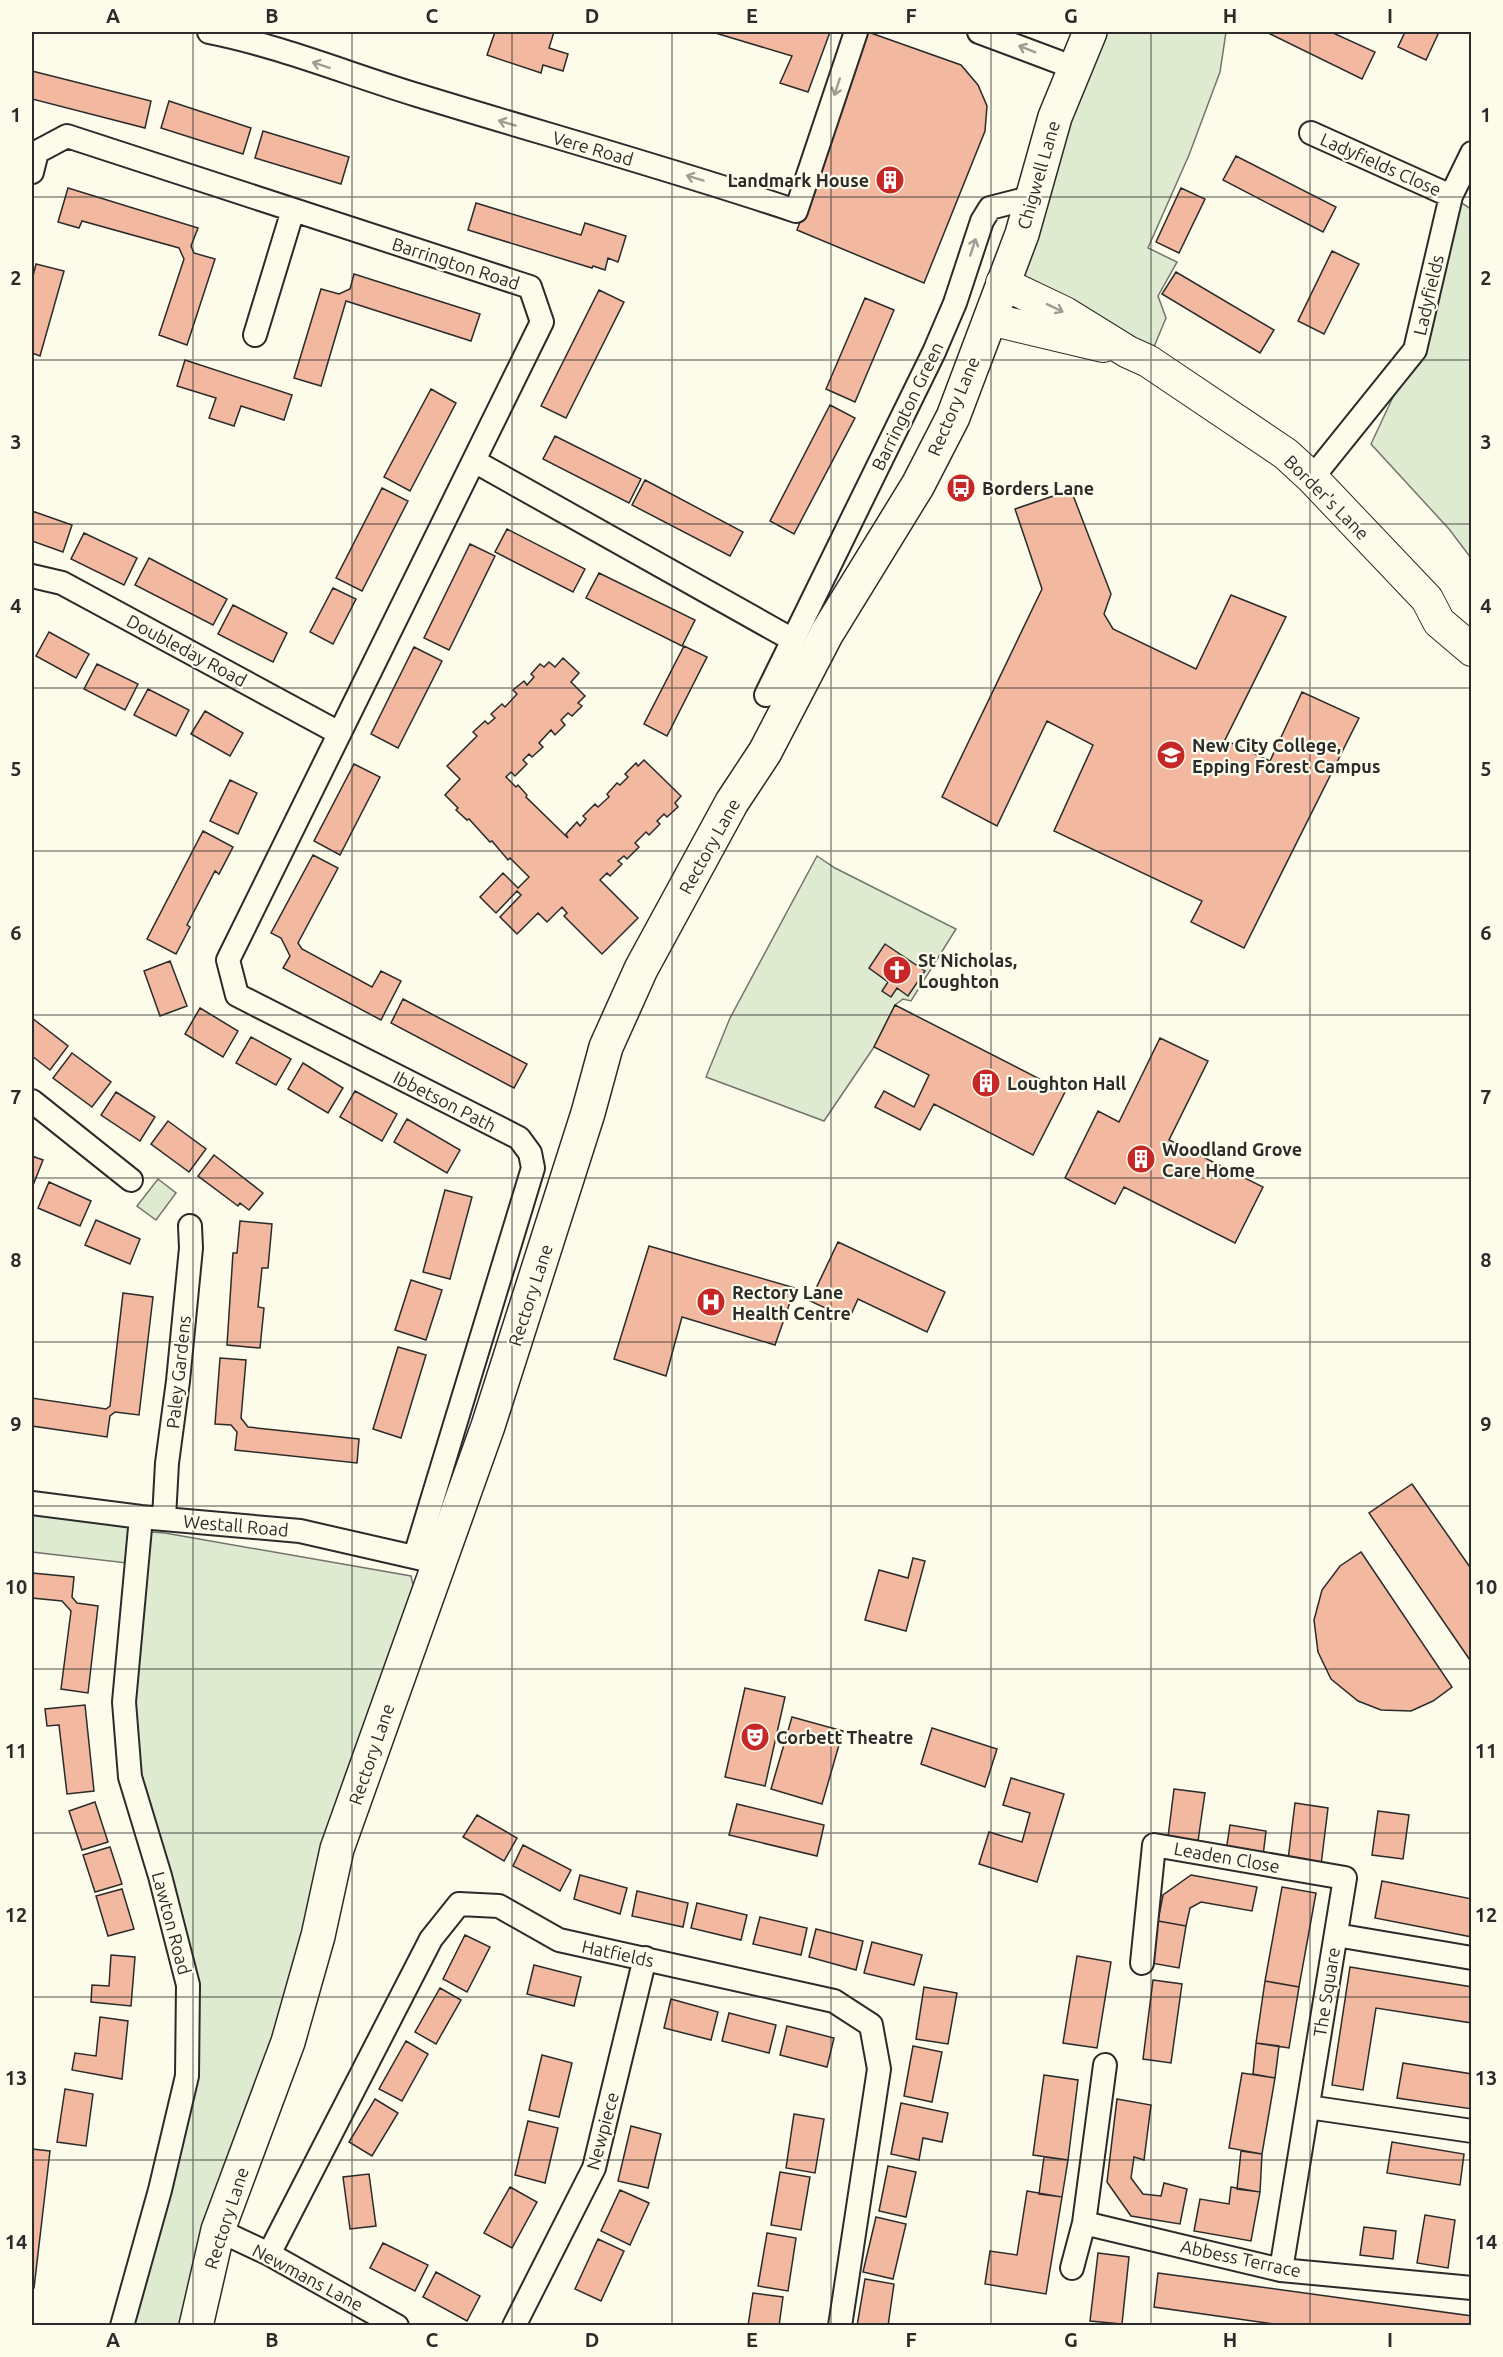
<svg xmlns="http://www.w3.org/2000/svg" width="1503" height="2357" viewBox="0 0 1503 2357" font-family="Ubuntu,sans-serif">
  <rect width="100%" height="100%" fill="#fdfbea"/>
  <path fill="#deebd1" stroke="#74746e" stroke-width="1.5" d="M1090,32H1226L1220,72L1189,155L1148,248L1177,262L1158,296L1166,318L1148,361L990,319Z
    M1451,196L1471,209V558L1449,529L1371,444L1415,350Z
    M817,856L835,868L956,929L911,1001L903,999L895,1005L874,1047L824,1121L706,1077L730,1018Z
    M158,1179L176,1193L156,1220L137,1206Z
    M32,1513L131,1524L127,1563L32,1552Z
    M140,1531L165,1533L411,1576L418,1607L186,2325L122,2326L160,2190L188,1985L130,1777Z"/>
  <path fill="#f2b8a0" stroke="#2b2b2b" stroke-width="1.5" d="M495,32H554L549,48L568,54L563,71L543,65L541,73L487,55Z
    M712,32H830L808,92L780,83L792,56Z
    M868,32L961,65L978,85L987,106L985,131L924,283L797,230Z
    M1266,32H1331L1375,52L1362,79Z
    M1405,32H1439L1426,60L1398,47Z
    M32,71L151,101L145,128L32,99Z
    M169,101L251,128L243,154L161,128Z
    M263,131L349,157L341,184L255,158Z
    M1236,156L1336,207L1323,232L1223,180Z
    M68,188L198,228L191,246L194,253L215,259L187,345L159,335L184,259L179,248L82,221L79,228L58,222Z
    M1181,188L1205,199L1179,253L1156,242Z
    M476,203L581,235L585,223L626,236L618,262L608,258L605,270L593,266L592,268L468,230Z
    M1332,251L1359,264L1324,334L1298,321Z
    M36,264L64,271L40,356L32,353V280Z
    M1176,272L1274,330L1260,353L1162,294Z
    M354,274L480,314L471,341L346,301L321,386L294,378L321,289L339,294L350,289Z
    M599,290L624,302L566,418L541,406Z
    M865,298L894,310L855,402L826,389Z
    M185,360L292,395L284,420L241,406L234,426L209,418L216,398L177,386Z
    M431,389L456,403L410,491L384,477Z
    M830,405L855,418L794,534L770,521Z
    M555,436L641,479L629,503L543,459Z
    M645,480L743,532L730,556L632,505Z
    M382,488L408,501L362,591L336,578Z
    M1071,490L1111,594L1104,614L1113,629L1196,669L1231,595L1286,617L1225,740L1270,761L1302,692L1359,718L1244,948L1191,922L1202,901L1054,831L1093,745L1047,721L997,826L942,797L1042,589L1015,509Z
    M32,511L72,525L63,552L32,541Z
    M507,529L585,569L573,592L495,552Z
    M84,533L137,558L124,585L71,559Z
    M470,544L495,556L449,650L424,638Z
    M149,558L227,599L213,625L135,585Z
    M599,573L695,620L682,646L586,598Z
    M333,588L356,599L333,644L310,632Z
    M233,605L287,633L273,662L218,634Z
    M49,632L89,654L76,678L36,656Z
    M684,646L707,657L667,736L644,724Z
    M414,647L442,661L398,748L371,734Z
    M563,658L579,673L571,682L585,696L578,703L582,706L572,716L568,713L561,720L565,725L555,735L551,730L539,743L543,747L532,757L529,754L523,760L527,764L515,776L511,772L506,777L516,787L518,785L527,795L526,797L568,838L566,834L577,822L580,826L586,819L583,816L595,804L598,807L609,797L607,794L617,783L620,785L628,777L625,774L636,763L638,766L644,760L681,796L675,803L678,807L667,817L664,814L657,821L660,824L649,835L646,832L635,843L639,847L627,859L624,856L618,861L622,864L610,876L607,873L600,880L638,918L602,954L564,916L567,913L562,907L547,922L538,913L517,934L500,917L521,895L517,891L496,913L480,897L503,873L518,888L529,877L510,858L508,860L492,841L490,842L469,819L467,820L456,810L458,808L445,795L460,779L447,766L477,736L473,732L485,721L488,724L495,718L491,714L502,704L505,707L517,694L513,690L524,681L527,685L534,677L531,674L540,664L544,667L549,662L555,667Z
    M97,664L138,684L125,710L84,689Z
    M148,689L189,710L176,736L134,715Z
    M205,711L243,733L230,756L191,734Z
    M354,764L380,777L340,855L314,841Z
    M230,780L257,793L238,834L210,821Z
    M203,831L233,847L219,874L215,871L187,925L190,927L176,954L147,939Z
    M313,855L338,868L298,943L302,949L372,987L381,971L401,981L381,1020L283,968L290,956L281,938L271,933Z
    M885,944L925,971L908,996L897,988L891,997L882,991L888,982L869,968Z
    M170,961L187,1006L160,1016L144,971Z
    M403,999L527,1064L514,1088L391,1023Z
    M895,1005L1065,1092L1033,1155L934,1104L920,1130L875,1107L884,1091L914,1107L929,1075L874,1047Z
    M200,1008L238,1031L223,1057L185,1034Z
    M32,1018L68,1046L50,1070L32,1056Z
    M251,1037L291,1059L276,1085L236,1063Z
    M1160,1038L1208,1061L1169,1140L1263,1187L1235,1243L1124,1187L1115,1204L1065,1178L1098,1111L1119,1122Z
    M72,1053L111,1082L92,1107L53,1078Z
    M303,1063L343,1088L328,1113L288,1089Z
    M355,1091L397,1114L382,1141L340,1117Z
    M116,1092L155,1117L140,1141L101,1115Z
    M407,1119L460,1150L447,1173L394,1142Z
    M168,1121L206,1149L189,1172L151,1144Z
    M214,1155L263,1193L249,1210L240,1203L238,1206L198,1176Z
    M32,1156L43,1160L32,1188Z
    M49,1182L91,1201L80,1226L38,1208Z
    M445,1190L472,1197L450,1279L423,1272Z
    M96,1220L140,1239L130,1264L85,1245Z
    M240,1221L272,1224L268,1268H262L258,1307L264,1308L260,1348L227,1345L233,1253H237Z
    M838,1242L945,1292L927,1332L858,1299L849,1319L810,1301Z
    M649,1246L795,1288L775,1345L682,1317L666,1376L614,1359Z
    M411,1280L442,1290L426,1340L395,1330Z
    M123,1293L153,1297L139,1415L115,1412L110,1416L107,1437L32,1426V1398L106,1409L110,1406Z
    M398,1347L426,1355L401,1438L373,1429Z
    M220,1358L246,1360L241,1418L248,1427L359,1439L357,1463L235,1450L237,1432L231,1425L215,1424Z
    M1412,1484L1472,1570V1663L1369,1513Z
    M1361,1552L1452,1687L1433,1701L1411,1711L1381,1710L1358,1701L1331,1679L1318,1652L1314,1620L1322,1590L1340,1566Z
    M913,1558L925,1561L906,1631L865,1620L879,1570L908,1578Z
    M32,1573L74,1577L72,1597L77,1603L98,1606L88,1693L61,1689L71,1611L62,1601L32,1598Z
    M745,1688L785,1697L765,1786L725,1777Z
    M85,1705L94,1791L67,1794L59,1725L47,1726L45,1709Z
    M792,1717L843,1731L822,1804L771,1789Z
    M932,1728L997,1749L985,1787L921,1764Z
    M1011,1778L1064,1794L1037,1882L979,1864L989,1832L1022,1842L1030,1813L1003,1805Z
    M1174,1789L1205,1793L1198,1841L1168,1837Z
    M95,1802L108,1842L82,1850L69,1811Z
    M1295,1803L1328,1808L1321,1865L1288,1860Z
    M737,1804L824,1825L817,1856L729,1835Z
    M1378,1811L1409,1815L1403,1859L1372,1855Z
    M477,1815L517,1838L504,1861L463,1837Z
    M1230,1825L1266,1831L1263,1856L1226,1851Z
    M523,1845L571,1870L560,1891L513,1866Z
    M110,1847L122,1884L95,1892L83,1855Z
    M580,1875L627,1888L620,1914L574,1899Z
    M1191,1875L1257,1887L1252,1911L1201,1902L1190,1908L1186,1926L1158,1921L1163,1895Z
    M1382,1881L1472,1899V1937L1375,1918Z
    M1282,1887L1316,1893L1299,1987L1265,1981Z
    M122,1889L134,1929L108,1936L96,1896Z
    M637,1891L688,1903L683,1927L632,1916Z
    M697,1903L747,1915L741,1940L691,1928Z
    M760,1917L807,1928L801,1955L753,1944Z
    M1158,1921L1186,1926L1179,1968L1151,1963Z
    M816,1929L863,1941L856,1970L809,1957Z
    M465,1935L490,1947L467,1992L443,1979Z
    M872,1942L922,1955L914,1985L864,1973Z
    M111,1955L135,1957L131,2006L91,2002L92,1985L109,1986Z
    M1077,1956L1111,1962L1097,2048L1063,2043Z
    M534,1965L581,1977L574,2006L527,1994Z
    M1350,1967L1472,1987V2023L1376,2008L1363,2090L1332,2085Z
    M1153,1980L1182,1984L1171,2063L1143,2059Z
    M1265,1981L1299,1987L1289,2048L1256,2043Z
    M924,1987L957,1993L948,2044L916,2039Z
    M440,1988L461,2000L436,2044L415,2032Z
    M671,1999L718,2012L711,2040L664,2028Z
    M729,2013L776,2025L769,2053L722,2041Z
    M100,2017L128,2021L122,2079L72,2070L75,2053L96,2056Z
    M787,2026L834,2038L827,2067L780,2055Z
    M406,2041L428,2054L402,2101L379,2089Z
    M1256,2043L1279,2046L1275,2078L1253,2074Z
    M913,2046L942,2052L932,2102L904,2096Z
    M542,2055L572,2063L559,2117L529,2110Z
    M1403,2063L1472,2074V2109L1397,2098Z
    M1242,2073L1275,2078L1262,2154L1229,2148Z
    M1044,2075L1078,2080L1068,2160L1033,2155Z
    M65,2089L93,2094L86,2146L57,2142Z
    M375,2099L398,2113L372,2156L349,2142Z
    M1117,2099L1151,2105L1144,2160L1134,2157L1131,2178L1143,2194L1161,2196L1164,2183L1187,2189L1180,2224L1131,2216L1107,2182Z
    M901,2103L948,2113L942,2142L923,2138L919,2160L891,2154Z
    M794,2114L824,2119L815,2173L786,2168Z
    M528,2121L558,2128L545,2183L515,2175Z
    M631,2126L661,2134L648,2188L618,2181Z
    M1392,2142L1464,2154L1460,2185L1387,2173Z
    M32,2149L50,2151L34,2288H32Z
    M1241,2151L1262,2154L1260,2192L1237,2189Z
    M1044,2157L1068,2160L1062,2197L1039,2194Z
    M888,2166L916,2172L906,2217L879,2211Z
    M780,2172L810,2177L801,2230L771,2225Z
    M369,2174L376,2226L350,2229L343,2177Z
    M510,2187L537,2202L512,2248L484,2233Z
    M1231,2187L1260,2192L1251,2241L1194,2231L1200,2199L1229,2204Z
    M620,2190L649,2203L630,2245L601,2231Z
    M1027,2191L1062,2197L1046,2294L985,2284L990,2251L1017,2255Z
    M1425,2215L1455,2220L1448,2268L1417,2263Z
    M876,2217L906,2224L893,2279L863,2272Z
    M1364,2227L1396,2231L1393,2259L1360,2255Z
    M767,2233L796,2238L788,2291L758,2286Z
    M598,2239L624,2251L601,2301L575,2289Z
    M383,2243L428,2265L415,2291L370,2268Z
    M1098,2253L1129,2257L1122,2324L1090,2321Z
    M436,2272L480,2296L467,2321L423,2297Z
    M1158,2273L1472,2316V2326H1287L1154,2307Z
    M865,2279L894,2284L888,2326H857Z
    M753,2293L783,2297L779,2326H748Z"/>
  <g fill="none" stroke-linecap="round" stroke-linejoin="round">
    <g stroke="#2b2b2b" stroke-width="26">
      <path id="street" d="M209,32C280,46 348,74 417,95C544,134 671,169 796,211L856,32
        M979,32L1075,68
        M1311,133L1451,196
        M32,172L37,152L67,136L530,287L542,322L228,960L237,995L519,1138L530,1153L533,1168L415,1556
        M255,335L293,210
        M474,461L793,640
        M1312,478L1415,350L1451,196L1472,153
        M32,576L62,583L339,733
        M766,695L934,352L955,303L982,221L990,208L1033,197
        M32,1101L131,1180
        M32,1503L141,1517L300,1531L427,1560
        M164,1518L167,1463L178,1381L191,1248L190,1226
        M1336,1935L1472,1958
        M1142,1963L1154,1845L1345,1878L1281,2270
        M1308,2107L1472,2131
        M1084,2223L1281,2270L1472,2288
        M218,2230L269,2254L397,2326
        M269,2254L431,1939L459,1904L499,1906L559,1940L834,2001L871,2025L879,2069L840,2326
        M1072,2268L1084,2223L1105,2065
        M122,2326L160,2190L187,2076L188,1985L160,1876L130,1777L124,1702L141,1517
        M514,2326L594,2168L645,1958"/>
    </g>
    <g stroke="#2b2b2b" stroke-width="34">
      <path id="secondary" d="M1002,283L1065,313L1128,352L1148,361L1286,454L1312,478L1427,599L1439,622L1472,650
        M990,319L1103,346"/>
    </g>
    <g stroke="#2b2b2b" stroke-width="36">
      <path id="primary" d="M196,2326L218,2230L288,2042L318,1936L337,1849L488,1426L588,1113L606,1047L641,969L732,802L765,752L827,633L918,485L953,417L1022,234L1055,117L1090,32"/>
    </g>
    <use href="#street" stroke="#fdfbea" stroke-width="22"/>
    <use href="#secondary" stroke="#fdfbea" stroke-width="32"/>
    <use href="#primary" stroke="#fdfbea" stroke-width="33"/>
  </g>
  <defs><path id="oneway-shaft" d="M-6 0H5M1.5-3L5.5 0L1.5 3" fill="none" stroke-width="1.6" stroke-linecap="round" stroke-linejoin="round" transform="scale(1.5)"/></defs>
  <g stroke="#9e9d94">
    <use href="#oneway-shaft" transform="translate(1027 49) rotate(-158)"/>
    <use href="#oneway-shaft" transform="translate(321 65) rotate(-162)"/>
    <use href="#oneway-shaft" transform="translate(837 87) rotate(108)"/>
    <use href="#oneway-shaft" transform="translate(507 123) rotate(-163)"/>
    <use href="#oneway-shaft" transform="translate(695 178) rotate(-163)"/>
    <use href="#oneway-shaft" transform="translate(973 247) rotate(-72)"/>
    <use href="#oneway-shaft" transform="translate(1055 308) rotate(26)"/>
  </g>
  <path fill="none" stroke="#2b2b2b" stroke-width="1.5" stroke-opacity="0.55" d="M193,32V2326M352,32V2326M512,32V2326M672,32V2326M831,32V2326M991,32V2326M1151,32V2326M1310,32V2326M32,197H1472M32,360H1472M32,524H1472M32,688H1472M32,851H1472M32,1015H1472M32,1178H1472M32,1342H1472M32,1506H1472M32,1669H1472M32,1833H1472M32,1997H1472M32,2160H1472"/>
  <defs>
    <g id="building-disc" transform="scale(1.5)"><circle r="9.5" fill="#c62828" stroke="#fdfbea"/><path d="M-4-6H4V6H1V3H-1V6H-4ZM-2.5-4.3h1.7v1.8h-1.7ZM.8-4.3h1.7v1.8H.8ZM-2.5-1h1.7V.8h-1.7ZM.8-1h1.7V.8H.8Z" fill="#fff"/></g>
    <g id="bus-disc" transform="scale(1.5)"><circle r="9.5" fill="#c62828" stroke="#fdfbea"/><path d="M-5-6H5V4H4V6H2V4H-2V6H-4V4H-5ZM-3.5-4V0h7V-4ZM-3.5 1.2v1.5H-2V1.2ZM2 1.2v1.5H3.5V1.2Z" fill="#fff"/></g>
    <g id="university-disc" transform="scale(1.5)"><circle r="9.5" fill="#c62828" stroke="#fdfbea"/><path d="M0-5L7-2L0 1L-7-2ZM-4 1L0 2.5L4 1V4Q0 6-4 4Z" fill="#fff"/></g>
    <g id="church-disc" transform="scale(1.5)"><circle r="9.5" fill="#c62828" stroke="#fdfbea"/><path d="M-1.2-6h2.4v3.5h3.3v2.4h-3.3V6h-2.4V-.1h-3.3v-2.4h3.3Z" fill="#fff"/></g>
    <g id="hospital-disc" transform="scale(1.5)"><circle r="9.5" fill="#c62828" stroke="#fdfbea"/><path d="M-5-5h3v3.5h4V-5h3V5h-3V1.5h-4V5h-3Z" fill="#fff"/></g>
    <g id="theatre-disc" transform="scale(1.5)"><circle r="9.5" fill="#c62828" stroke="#fdfbea"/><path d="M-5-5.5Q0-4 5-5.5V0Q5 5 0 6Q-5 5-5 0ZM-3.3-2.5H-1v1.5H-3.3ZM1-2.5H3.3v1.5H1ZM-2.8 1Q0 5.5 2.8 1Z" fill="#fff"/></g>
  </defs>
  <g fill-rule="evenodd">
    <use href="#building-disc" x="890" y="180"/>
    <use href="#bus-disc" x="961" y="488"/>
    <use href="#university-disc" x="1171" y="755"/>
    <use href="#church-disc" x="897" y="970"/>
    <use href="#building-disc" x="986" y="1083"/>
    <use href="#building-disc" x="1141" y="1159"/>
    <use href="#hospital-disc" x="711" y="1302"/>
    <use href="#theatre-disc" x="755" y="1737"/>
  </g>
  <g text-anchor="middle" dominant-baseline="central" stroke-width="4.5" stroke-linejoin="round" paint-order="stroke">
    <g font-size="18" fill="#2b2b2b" stroke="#fdfbea">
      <text transform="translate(593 148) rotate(16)">Vere Road</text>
      <text transform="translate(1381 164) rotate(24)">Ladyfields Close</text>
      <text transform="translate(1038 175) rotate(-74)">Chigwell Lane</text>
      <text transform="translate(456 263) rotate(18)">Barrington Road</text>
      <text transform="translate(1428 295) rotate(-77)">Ladyfields</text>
      <text transform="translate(907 406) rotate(-64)">Barrington Green</text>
      <text transform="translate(953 406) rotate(-67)">Rectory Lane</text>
      <text transform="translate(1327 497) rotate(45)">Border's Lane</text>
      <text transform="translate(187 650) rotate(28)">Doubleday Road</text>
      <text transform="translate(709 846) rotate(-61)">Rectory Lane</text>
      <text transform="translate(445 1101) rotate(27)">Ibbetson Path</text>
      <text transform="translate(530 1295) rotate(-72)">Rectory Lane</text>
      <text transform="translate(178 1372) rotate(-84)">Paley Gardens</text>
      <text transform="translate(236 1525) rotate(5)">Westall Road</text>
      <text transform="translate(371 1754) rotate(-71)">Rectory Lane</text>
      <text transform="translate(1227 1857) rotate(10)">Leaden Close</text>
      <text transform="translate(172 1923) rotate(75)">Lawton Road</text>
      <text transform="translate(618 1953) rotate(12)">Hatfields</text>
      <text transform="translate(1326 1992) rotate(-81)">The Square</text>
      <text transform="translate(602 2131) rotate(-75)">Newpiece</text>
      <text transform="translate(226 2218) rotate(-72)">Rectory Lane</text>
      <text transform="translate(1241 2258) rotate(12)">Abbess Terrace</text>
      <text transform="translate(308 2277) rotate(28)">Newmans Lane</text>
    </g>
    <g font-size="18" font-weight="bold" fill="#2b2b2b" stroke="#fdfbea" text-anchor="start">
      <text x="869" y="180" text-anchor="end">Landmark House</text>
      <text x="982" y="488">Borders Lane</text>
      <text x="1192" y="745">New City College,<tspan x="1192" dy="21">Epping Forest Campus</tspan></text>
      <text x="918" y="960">St Nicholas,<tspan x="918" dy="21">Loughton</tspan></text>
      <text x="1007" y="1083">Loughton Hall</text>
      <text x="1162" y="1149">Woodland Grove<tspan x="1162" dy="21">Care Home</tspan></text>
      <text x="732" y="1292">Rectory Lane<tspan x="732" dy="21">Health Centre</tspan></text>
      <text x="776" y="1737">Corbett Theatre</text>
    </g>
  </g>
  <rect width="1503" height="2357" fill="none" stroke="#fdfbea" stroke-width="66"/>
  <rect x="33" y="33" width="1437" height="2291" fill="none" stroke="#2b2b2b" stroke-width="2"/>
  <g font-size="20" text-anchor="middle" font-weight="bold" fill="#2b2b2b">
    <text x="113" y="23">A</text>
    <text x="272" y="23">B</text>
    <text x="432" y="23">C</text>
    <text x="592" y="23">D</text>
    <text x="752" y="23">E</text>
    <text x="911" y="23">F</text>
    <text x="1071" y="23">G</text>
    <text x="1230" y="23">H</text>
    <text x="1390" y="23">I</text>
    <text x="16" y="122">1</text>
    <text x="1486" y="122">1</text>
    <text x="16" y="285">2</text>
    <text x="1486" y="285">2</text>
    <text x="16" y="449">3</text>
    <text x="1486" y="449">3</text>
    <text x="16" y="613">4</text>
    <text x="1486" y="613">4</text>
    <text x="16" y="776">5</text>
    <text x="1486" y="776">5</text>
    <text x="16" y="940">6</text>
    <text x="1486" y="940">6</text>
    <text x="16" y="1104">7</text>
    <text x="1486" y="1104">7</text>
    <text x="16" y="1267">8</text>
    <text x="1486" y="1267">8</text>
    <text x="16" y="1431">9</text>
    <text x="1486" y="1431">9</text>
    <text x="16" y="1594">10</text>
    <text x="1486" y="1594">10</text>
    <text x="16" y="1758">11</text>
    <text x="1486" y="1758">11</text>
    <text x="16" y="1922">12</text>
    <text x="1486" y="1922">12</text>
    <text x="16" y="2085">13</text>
    <text x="1486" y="2085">13</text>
    <text x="16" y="2249">14</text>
    <text x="1486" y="2249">14</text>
    <text x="113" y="2347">A</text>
    <text x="272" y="2347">B</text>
    <text x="432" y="2347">C</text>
    <text x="592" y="2347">D</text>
    <text x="752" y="2347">E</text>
    <text x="911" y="2347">F</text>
    <text x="1071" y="2347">G</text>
    <text x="1230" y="2347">H</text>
    <text x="1390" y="2347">I</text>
  </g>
</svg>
